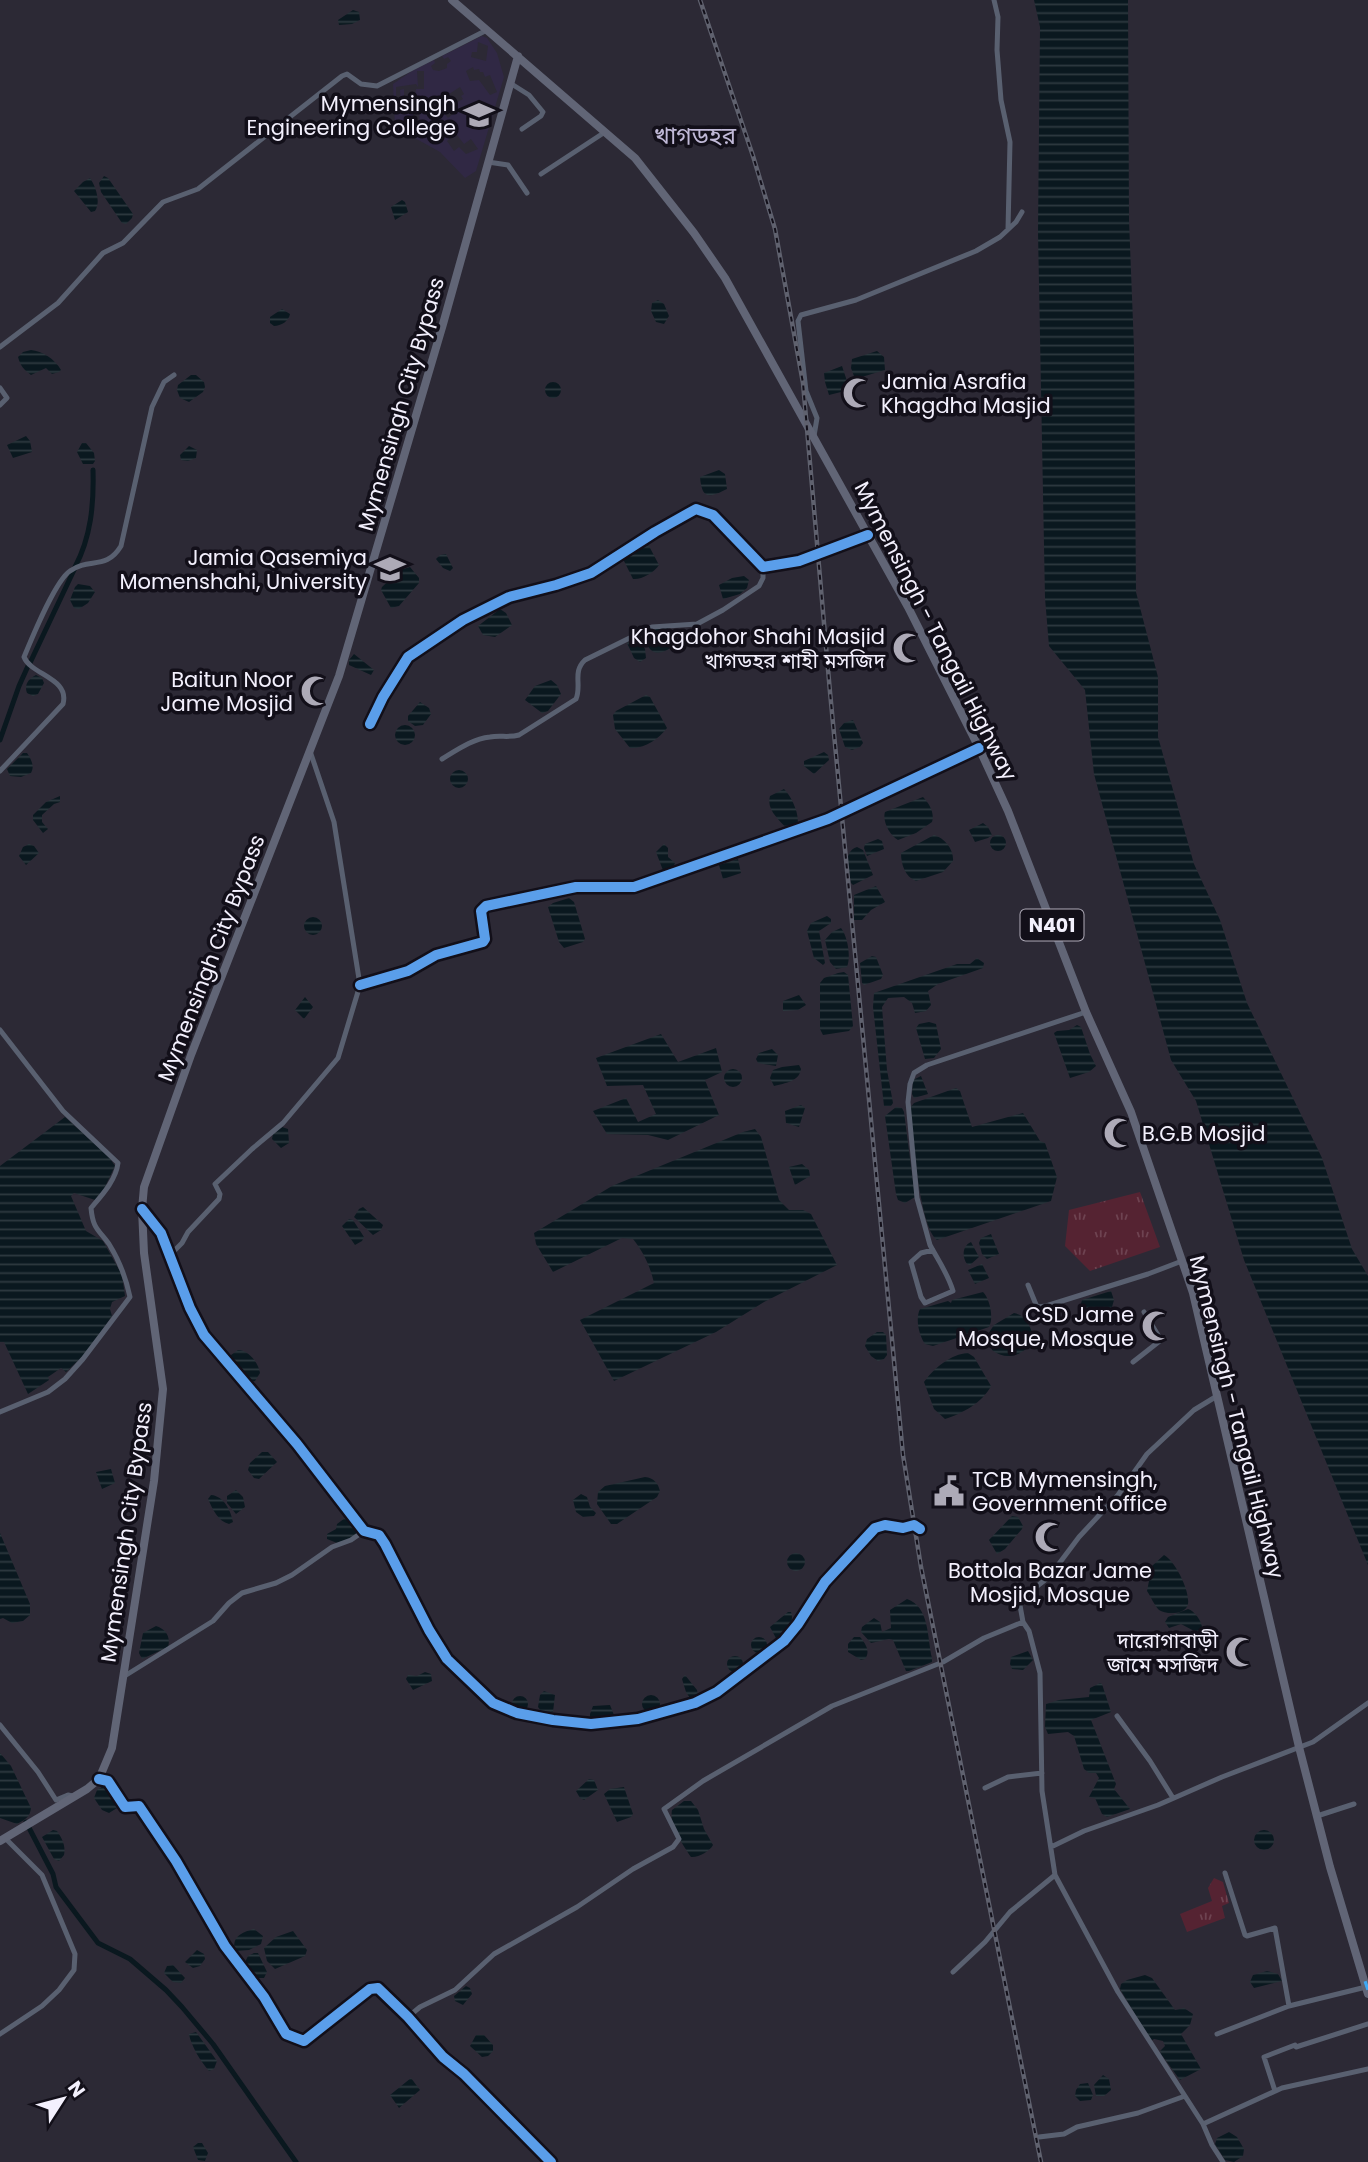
<svg xmlns="http://www.w3.org/2000/svg" width="1368" height="2162" viewBox="0 0 1368 2162" font-family="Poppins,'Noto Sans Bengali',sans-serif">
  <defs>
    <pattern id="park-tufts" width="24" height="20" patternUnits="userSpaceOnUse" patternTransform="scale(1.75)"><rect width="24" height="20" fill="#552332"/><path d="M3 7l-1-3M5 7V3M7 7l1-3M15 17l-1-3M17 17v-4M19 17l1-3" fill="none" stroke="#6e4351"/></pattern>
    <pattern id="water-rules" width="6" height="5" patternUnits="userSpaceOnUse" patternTransform="scale(1.75)"><rect width="6" height="5" fill="#0a181f"/><path d="M0 2.5h6" fill="none" stroke="#2e3a40"/></pattern>
  </defs>
  <rect width="100%" height="100%" fill="#2c2935"/>
  <path fill="#302844" fill-rule="evenodd" d="M482,36L487,38L497,53L504,77L476,171L465,178L440,152L395,127L393,84L412,71ZM478,42L488,46L486,61L471,57L472,52H477ZM442,56L444,59L448,57L451,61L447,64V68L439,71L433,70L431,66L435,63L434,60ZM473,67L474,70L479,69L480,72H483L485,77L490,75L497,92L490,95L479,80L470,81L466,71ZM417,71H424V89H416L415,95L404,96V89L400,90L401,106H419L420,130L435,129L434,136L417,135V128L409,125L408,120H413V113H400V106H396V87L416,84L418,87ZM460,87L464,94L461,96L463,99L454,104L457,111L448,118L443,112L446,109L444,106L452,98L449,94ZM479,105L485,107L478,128L472,126L474,119L471,121L466,119L471,108L477,110ZM457,135L464,144L471,139L478,149L466,154L459,147L454,151L447,141L452,136L454,138Z"/>
  <path fill="url(#park-tufts)" d="M1140,1192L1160,1247L1090,1271L1065,1246L1069,1210Z
    M1214,1878L1223,1882L1229,1903L1222,1906L1225,1918L1187,1932L1180,1914L1212,1901L1208,1888Z"/>
  <path fill="url(#water-rules)" d="M1034,0H1128L1129,220L1134,348L1136,592L1158,677V737L1194,864L1220,920L1247,1003L1322,1158L1352,1249L1368,1276V1565L1244,1260L1196,1101L1171,1060L1094,774L1085,690L1049,646L1045,598L1038,232L1040,27Z
    M353,10L359,12L360,20L352,24L339,25L338,20Z
    M104,176L108,178L133,214L132,218L126,224L122,223L101,192L99,183Z
    M90,178C96,187 101,202 95,211L91,212L74,191L83,182Z
    M402,200L405,202L408,212L395,220L391,207Z
    M658,300L664,304L669,316L664,324L656,322L651,311L652,303Z
    M282,309L290,314C289,321 281,326 274,326L270,323V317Z
    M31,350C42,351 55,359 61,370L59,372L52,374L46,368L31,375C24,370 20,365 18,357L23,352Z
    M877,351L884,357L885,370L855,379L851,368L852,359Z
    M842,366L849,387L845,391L829,395L825,382L824,373Z
    M191,375H196L204,382L205,387L203,392L189,402L180,398L177,390L178,385Z
    M545 390a8 8 0 1 1 16 0a8 8 0 1 1-16 0Z
    M26,436L30,441L32,452L13,458L7,445Z
    M82,443H86L94,453L95,461L93,464H83L77,452Z
    M189,446L197,450L196,458L188,461L181,460L180,455Z
    M719,470L725,474L727,489C709,498 702,500 700,477Z
    M645,544L649,546L659,565C654,573 641,580 633,579L623,559Z
    M446,554L453,568L450,571L443,568L436,559L440,555Z
    M410,567L419,578V583L399,606L391,608L381,590L382,587L400,570Z
    M744,576L749,580L747,588L740,594L723,599L719,585L732,578Z
    M78,584L90,586L95,592L88,603L79,609L74,608L70,600L75,587Z
    M500,609L506,613L512,625L495,637L483,635L478,626Z
    M665,626L671,631L673,646C659,657 648,655 645,636L648,632Z
    M638,636L645,649L646,658L640,662L634,658L627,643Z
    M354,654L374,670L371,675L349,665V660Z
    M36,675L42,678L44,683L38,694L33,696L27,693C24,685 28,679 36,675Z
    M551,680L557,685L561,694L548,711L542,713L525,700L535,686Z
    M646,695L650,697L667,728C659,739 644,749 630,748L615,729L613,715L616,711Z
    M420,702L429,708L431,714L423,725L415,726L408,721V716Z
    M853,720L863,743L860,747L852,750L845,747L839,729L844,723Z
    M395 735a10 10 0 1 1 20 0a10 10 0 1 1-20 0Z
    M824,752L828,755L829,760L814,774L804,766V761Z
    M23,753H27C31,759 35,766 31,773L21,777L10,776L7,769Z
    M450 779a9 9 0 1 1 18 0a9 9 0 1 1-18 0Z
    M784,789C792,797 802,818 796,828L787,829C779,819 766,810 770,796Z
    M60,796V802L54,804L42,815V822L48,829L43,833L33,820V815L46,802Z
    M923,797C929,803 935,813 932,822L916,833L898,840C890,836 882,821 885,812Z
    M983,823L988,827L992,835L988,838L975,842L969,830Z
    M990 843a8 8 0 1 1 16 0a8 8 0 1 1-16 0Z
    M934,835C945,838 954,850 953,861L943,872L916,881C905,877 901,864 901,853Z
    M878,839L882,841L884,849L867,856L864,848L865,844Z
    M29,844L34,846L39,853L26,865L19,856L23,847Z
    M664,844L668,848V857L675,863L672,870L664,873L656,852Z
    M857,847L863,850L873,875L853,885L851,883C849,870 842,852 857,847Z
    M738,859L741,873L723,879L719,865Z
    M876,886L885,902L871,910L862,920H854V895Z
    M569,898L574,902L585,939L583,942L564,948L559,942L548,907L553,903Z
    M827,916L831,919V923L819,931L825,963L823,965L814,958L807,931L811,923Z
    M304 926a9 9 0 1 1 18 0a9 9 0 1 1-18 0Z
    M841,928C848,937 851,957 847,967L836,969L830,962L825,940L832,932Z
    M872,956L876,957L883,975L881,979L864,985L862,983L860,963Z
    M977,958L984,963L983,968L938,984L928,991L931,1005L926,1011L915,1013L912,1003L904,997L888,998L882,1007L887,1070L893,1103L891,1106H884L873,1007L874,993L957,964H970Z
    M838,973L844,972L848,975L853,1026L849,1031L823,1035L820,1029V983L824,978Z
    M799,995L806,1005L798,1010L783,1011V1001Z
    M305,997L313,1007L304,1019L295,1010Z
    M929,1022L936,1024L941,1049L934,1058L925,1059L916,1028L919,1024Z
    M1077,1025L1081,1027L1090,1054L1096,1066L1089,1072L1070,1078L1054,1033L1057,1031L1069,1030Z
    M661,1034L678,1062L716,1048L722,1072L705,1080L719,1115L668,1140L648,1135L607,1134L593,1111L626,1098L638,1122L656,1114L643,1085L607,1086L596,1058Z
    M772,1049L778,1055L776,1066L758,1063L756,1059L759,1053Z
    M799,1065L801,1069C799,1082 785,1083 774,1086L770,1078L773,1070L782,1067Z
    M724 1078a9 9 0 1 1 18 0a9 9 0 1 1-18 0Z
    M921,1076L928,1094L914,1098L912,1094L913,1080Z
    M956,1088L960,1091L972,1127L1023,1113L1040,1141L1045,1143L1057,1177L1051,1201L937,1240C919,1226 913,1134 910,1108L914,1103Z
    M801,1105L805,1108L799,1127L786,1123L785,1111Z
    M896,1107L902,1108L904,1112L915,1197L905,1203L898,1200L896,1194L885,1116Z
    M65,1117L109,1157L115,1166L104,1189L95,1200L74,1193L71,1196L86,1231L103,1241L122,1275L125,1296L112,1302L110,1309L112,1316L86,1353L66,1372L61,1368L48,1377L49,1380L28,1394L4,1342H0V1166Z
    M282,1127L288,1129L289,1143L281,1148L272,1139L273,1134Z
    M755,1129L761,1137L779,1200L789,1210H803L811,1214L837,1265L764,1302L716,1332L614,1381L580,1320L654,1283C650,1266 644,1253 633,1239L622,1238L553,1272L536,1244L534,1233L612,1186L743,1132Z
    M802,1164L809,1170L810,1176L795,1185L789,1167Z
    M363,1207L383,1225L381,1230L373,1235L354,1217L359,1209Z
    M349,1219L353,1220L364,1237L362,1241L355,1245L342,1226Z
    M991,1234L999,1254L987,1259L982,1254L979,1243L981,1238Z
    M971,1242L979,1257L970,1265L967,1264C962,1257 962,1246 971,1242Z
    M982,1264L989,1278L975,1284L968,1270Z
    M1111,1291L1114,1300L1112,1307L1092,1318L1082,1315L1080,1307L1082,1300Z
    M983,1292C990,1299 994,1318 989,1327L933,1346L925,1344C919,1335 915,1319 920,1309L948,1301L951,1303L952,1300Z
    M1014,1313C1027,1315 1031,1328 1034,1339C1025,1355 1007,1362 992,1350L988,1334L994,1325Z
    M877,1332H883L886,1335L887,1355L884,1359L878,1361L871,1356L865,1346L867,1339Z
    M238,1350C249,1350 259,1364 260,1373L255,1381L251,1382C244,1376 231,1365 231,1355Z
    M968,1353L974,1357L991,1386C983,1402 962,1414 945,1419L934,1409L924,1382C934,1368 951,1354 968,1353Z
    M262,1452H268L277,1462L259,1479L254,1478L248,1470L250,1463Z
    M111,1469L115,1483L102,1489L96,1472Z
    M645,1477C654,1478 658,1483 660,1491L657,1497L617,1524H611L597,1504L598,1492L605,1486Z
    M236,1490L243,1497L245,1507L236,1514L227,1503V1496Z
    M581,1494L587,1497L590,1507L596,1513L594,1516L583,1517L576,1512L573,1500Z
    M211,1495C224,1496 231,1511 233,1522L229,1524C218,1521 213,1510 208,1499Z
    M1012,1516L1018,1517L1023,1526L1022,1529L1005,1549L997,1554L989,1540Z
    M345,1518L348,1521L355,1522L360,1532L358,1536L337,1543L327,1539V1534L336,1529L337,1524Z
    M0,1533L30,1604V1615L23,1621L12,1623L3,1618L0,1619Z
    M787 1562a9 9 0 1 1 18 0a9 9 0 1 1-18 0Z
    M1164,1555C1175,1561 1190,1590 1188,1604C1186,1615 1166,1615 1159,1610C1154,1605 1151,1597 1147,1591L1152,1566Z
    M907,1599C930,1607 927,1638 932,1658V1662L909,1671H906L893,1640L889,1639L871,1643L861,1632L862,1627L874,1618L880,1622L882,1632L891,1628L890,1610Z
    M1188,1609C1195,1611 1203,1623 1202,1629L1196,1632L1181,1624L1169,1628L1165,1622L1168,1617Z
    M788,1612H791C795,1623 786,1634 777,1640L770,1627Z
    M156,1626C166,1629 171,1637 168,1647L142,1659L139,1653L143,1633Z
    M854,1637H860C865,1643 871,1651 865,1659L861,1660L848,1652V1644Z
    M751 1645a8 8 0 1 1 16 0a8 8 0 1 1-16 0Z
    M1028,1651L1033,1660L1023,1670L1012,1669L1010,1664L1011,1657Z
    M727 1664a8 8 0 1 1 16 0a8 8 0 1 1-16 0Z
    M425,1672L431,1674L432,1681L413,1690L406,1679L408,1675L417,1676Z
    M685,1675L697,1690L698,1695L690,1698L686,1692L682,1679Z
    M1100,1683L1102,1684L1111,1712L1091,1720L1116,1784L1114,1789L1130,1809L1107,1817L1102,1814L1095,1798L1089,1797L1099,1778L1096,1773H1089L1084,1769L1074,1736L1068,1732L1048,1734L1045,1727L1046,1704L1059,1700L1089,1697L1090,1688Z
    M544,1691L555,1695L553,1712L541,1711L538,1707L540,1695Z
    M642 1704a9 9 0 1 1 18 0a9 9 0 1 1-18 0Z
    M512 1704a8 8 0 1 1 16 0a8 8 0 1 1-16 0Z
    M610,1705L614,1715L611,1720H590V1714L593,1706Z
    M0,1753L11,1766L31,1808C30,1817 26,1819 17,1824L0,1818Z
    M589,1779L594,1780L598,1790L584,1800L580,1798L576,1791Z
    M105,1785L118,1801L117,1808L109,1813L102,1810L94,1798L97,1790Z
    M624,1787L633,1814L631,1817L617,1822L604,1794L610,1789Z
    M684,1801H691L698,1810L704,1829L713,1845C710,1851 698,1858 691,1857C683,1845 669,1824 672,1810Z
    M1254 1840a10 10 0 1 1 20 0a10 10 0 1 1-20 0Z
    M53,1830L57,1831C62,1838 66,1846 64,1855L59,1861L54,1859L42,1837Z
    M254,1929L263,1936L261,1944L249,1950L235,1951C231,1937 242,1932 254,1929Z
    M293,1931L307,1950L305,1956L275,1969L267,1961L264,1948L276,1937Z
    M197,1950L204,1954L205,1959L200,1966L193,1968L185,1962Z
    M254,1953H258L267,1972L264,1978H258L246,1968L245,1962L248,1956Z
    M173,1965L185,1978L181,1983L173,1982L164,1973L167,1966Z
    M1267,1971L1278,1974L1282,1981L1254,1988L1250,1982L1253,1975Z
    M1145,1975L1152,1978L1175,2010L1184,2008L1193,2014L1190,2025L1181,2034L1201,2069L1180,2080L1161,2054L1160,2051L1165,2046L1163,2041L1154,2039L1151,2041L1120,1989L1121,1984L1127,1980Z
    M466,1986L470,1988L472,1994L463,2005L455,2001L454,1996Z
    M196,2032L217,2061L214,2069L209,2071C201,2062 191,2046 189,2034Z
    M476,2035H484L493,2045V2051L488,2056L482,2057L470,2046Z
    M1103,2075L1109,2079L1111,2090L1104,2096H1096L1094,2085Z
    M411,2078L420,2090L399,2108L390,2095Z
    M1088,2083L1093,2095L1091,2100L1080,2101L1075,2096L1076,2090L1080,2084Z
    M1229,2132L1237,2137L1244,2149L1243,2156L1234,2162L1225,2160L1215,2144L1217,2138Z
    M198,2143H202L208,2153L205,2161L198,2160L193,2147Z"/>
  <g fill="none" stroke-linecap="round" stroke-linejoin="round">
    <path stroke="#0a181f" stroke-width="5" d="M75,567C91,537 94,504 93,470
      M29,665L74,570
      M0,740L19,686L28,666
      M26,1822L53,1874L56,1887L98,1943L130,1959L166,1990L182,2007L213,2044L296,2162"/>
    <path stroke="#596070" stroke-width="5" d="M994,0L998,17L997,50L1001,100L1010,142L1008,229
      M510,83L529,95L543,112L541,116L522,129
      M488,162L508,165L527,193
      M541,174L605,132
      M0,347L58,303L103,253L123,243L163,202L198,189L342,76L347,74L361,84L377,86L487,30
      M0,388L7,398L0,405
      M814,436L817,418L806,391L798,321L801,315L856,300L976,251L1000,237L1016,222L1022,212
      M370,724L383,697L408,657L463,620L509,597L556,585L591,573L655,532L696,509L713,515L763,567L799,561L868,535
      M442,759C457,750 472,739 490,737C500,735 509,738 519,735L576,699C582,685 572,672 585,660L652,627L697,624L723,610L759,586L763,578V567
      M0,771L63,704C70,678 31,675 24,657C32,638 55,581 70,571C89,557 106,571 121,546L152,407L164,382L174,375
      M360,985L408,971L436,955L483,942L485,939L481,911L486,906L576,887H634L828,819L979,748
      M0,1030L63,1111L118,1163C116,1180 102,1195 91,1208C93,1229 98,1229 109,1244C119,1260 126,1278 130,1297L83,1359L65,1379L48,1392L0,1412
      M144,1212L161,1233L190,1308L204,1335L297,1444L364,1531L379,1535L385,1544L429,1630L447,1659L493,1703L517,1713L553,1720L591,1724L638,1719L695,1703L717,1692L784,1641L798,1624L825,1582L875,1528L885,1525L903,1528L914,1525L920,1529
      M933,1250L921,1253L911,1262L921,1297L925,1303L953,1291C948,1274 938,1260 930,1245L917,1198L908,1102L910,1084L914,1073L927,1065L1086,1012
      M170,1255L182,1243L188,1232L219,1199L220,1194L215,1184L252,1149L283,1123L338,1058L360,985L334,822L310,751
      M1028,1285L1037,1307L1046,1306L1148,1274L1182,1261
      M1133,1362L1161,1340L1144,1312
      M1023,1622L1029,1631L1040,1673L1042,1791L1055,1875L1118,1992L1203,2124L1212,2145L1223,2162
      M123,1677L213,1621L229,1603L242,1593L276,1583L292,1575L332,1547L351,1540L364,1531
      M1117,1716L1150,1761L1173,1798
      M0,1725L38,1772L56,1800L68,1795L73,1796
      M99,1779L108,1781L125,1807L139,1806L176,1861L225,1946L264,1997L286,2034L304,2041L370,1989L378,1988L408,2017L443,2057L464,2074L551,2162
      M985,1788L1008,1777L1042,1773
      M1317,1816L1354,1804
      M1051,1847L1084,1831L1158,1805L1222,1777L1313,1742L1368,1703
      M1225,1873L1245,1935L1247,1936L1275,1928L1289,2006
      M953,1972L985,1942L1010,1912L1055,1875
      M408,2017L420,2007L455,1990L494,1954L577,1907L633,1869L673,1847L679,1839L664,1809L703,1781L832,1706L943,1662L984,1638L1023,1622L1019,1600L1049,1577L1079,1537L1118,1495L1147,1454L1194,1410L1217,1396
      M0,2034L42,2006L59,1990L74,1970L75,1954L42,1875L5,1838
      M1217,2034L1289,2006L1366,1987
      M1275,2091L1264,2057L1295,2045L1296,2047L1368,2024
      M1203,2124L1282,2088L1368,2069
      M1039,2137L1064,2134L1077,2127L1138,2113L1185,2096"/>
    <path stroke="#616576" stroke-width="8" d="M452,0L635,158L694,233L725,278L908,607L979,748L1008,811L1086,1012L1131,1112L1193,1293L1299,1747L1330,1867L1368,1994
      M0,1841L87,1789L99,1779L112,1748L154,1481L163,1389L144,1253L142,1209L144,1187L191,1055L339,676L443,324L518,56"/>
    <g stroke="#5f616e" stroke-width="4.5">
      <path id="rail" d="M700,0L753,156L775,229L803,383L830,692L903,1455L921,1567L1041,2162"/>
    </g>
    <use href="#rail" stroke="#120f19" stroke-width="2" stroke-dasharray="5" stroke-linecap="butt"/>
    <path stroke="#3fa9f5" stroke-width="9" stroke-dasharray="18 9" stroke-linecap="butt" d="M1365,1986L1368,1985"/>
    <g stroke="#120f19" stroke-width="15">
      <path id="cycleway" d="M370,724L383,697L408,657L463,620L509,597L556,585L591,573L655,532L696,509L713,515L763,567L799,561L868,535
        M360,985L408,971L436,955L483,942L485,939L481,911L486,906L576,887H634L828,819L979,748
        M142,1209L161,1233L190,1308L204,1335L297,1444L364,1531L379,1535L385,1544L429,1630L447,1659L493,1703L517,1713L553,1720L591,1724L638,1719L695,1703L717,1692L784,1641L798,1624L825,1582L875,1528L885,1525L903,1528L914,1525L920,1529
        M99,1779L108,1781L125,1807L139,1806L176,1861L225,1946L264,1997L286,2034L304,2041L370,1989L378,1988L408,2017L443,2057L464,2074L551,2162"/>
    </g>
    <use href="#cycleway" stroke="#5a9eea" stroke-width="10"/>
  </g>
  <defs>
    <g id="university-bare" transform="scale(2.415)"><path d="M0-5L7-2L0 1L-7-2ZM-4 1L0 2.5L4 1V4Q0 6-4 4Z" fill="#adaab7" stroke="#120f19" stroke-width="2.5" paint-order="stroke"/></g>
    <g id="mosque-bare" transform="scale(2.415)"><path d="M3.5-4.9A6 6 0 1 0 3.5 4.9A5 5 0 1 1 3.5-4.9Z" fill="#adaab7" stroke="#120f19" stroke-width="2.5" paint-order="stroke"/></g>
    <g id="civic-bare" transform="scale(2.415)"><path d="M-.6-6.5H3V-4.5H.6V-3L4-1V1h2V6H-6V1h2V-1L-.6-3ZM-1.2 2.5V6h2.4V2.5Z" fill="#adaab7" stroke="#120f19" stroke-width="2.5" paint-order="stroke"/></g>
  </defs>
  <g fill-rule="evenodd">
    <use href="#university-bare" x="479" y="115"/>
    <use href="#mosque-bare" x="858" y="393"/>
    <use href="#university-bare" x="390" y="569"/>
    <use href="#mosque-bare" x="908" y="648"/>
    <use href="#mosque-bare" x="316" y="691"/>
    <use href="#mosque-bare" x="1119" y="1133"/>
    <use href="#mosque-bare" x="1157" y="1326"/>
    <use href="#civic-bare" x="949" y="1491"/>
    <use href="#mosque-bare" x="1050" y="1537"/>
    <use href="#mosque-bare" x="1241" y="1652"/>
  </g>
  <g text-anchor="middle" dominant-baseline="central" stroke-width="7" stroke-linejoin="round" paint-order="stroke">
    <rect fill="#120f19" stroke="#b0acb9" stroke-width="2" x="1020.5" y="909.5" width="63" height="31" rx="5"/>
    <g font-size="19" font-weight="bold" fill="#f3f0fd">
      <text x="1052" y="925">N401</text>
    </g>
    <g font-size="21" fill="#f3f0fd" stroke="#120f19" text-anchor="end">
      <text x="456" y="103">Mymensingh<tspan x="456" dy="24">Engineering College</tspan></text>
      <text x="881" y="381" text-anchor="start">Jamia Asrafia<tspan x="881" dy="24">Khagdha Masjid</tspan></text>
      <text x="367" y="557">Jamia Qasemiya<tspan x="367" dy="24">Momenshahi, University</tspan></text>
      <text x="885" y="636">Khagdohor Shahi Masjid<tspan x="885" dy="24">খাগডহর শাহী মসজিদ</tspan></text>
      <text x="293" y="679">Baitun Noor<tspan x="293" dy="24">Jame Mosjid</tspan></text>
      <text x="1142" y="1133" text-anchor="start">B.G.B Mosjid</text>
      <text x="1134" y="1314">CSD Jame<tspan x="1134" dy="24">Mosque, Mosque</tspan></text>
      <text x="972" y="1479" text-anchor="start">TCB Mymensingh,<tspan x="972" dy="24">Government office</tspan></text>
      <text x="1050" y="1570" text-anchor="middle">Bottola Bazar Jame<tspan x="1050" dy="24">Mosjid, Mosque</tspan></text>
      <text x="1218" y="1640">দারোগাবাড়ী<tspan x="1218" dy="24">জামে মসজিদ</tspan></text>
    </g>
    <g font-size="21" fill="#f3f0fd" stroke="#120f19">
      <text transform="translate(401 404) rotate(-74)">Mymensingh City Bypass</text>
      <text transform="translate(936 631) rotate(63)">Mymensingh - Tangail Highway</text>
      <text transform="translate(211 958) rotate(-69)">Mymensingh City Bypass</text>
      <text transform="translate(1237 1417) rotate(76)">Mymensingh - Tangail Highway</text>
      <text transform="translate(126 1532) rotate(-82)">Mymensingh City Bypass</text>
    </g>
    <g font-size="24" fill="#c0b9d7" stroke="#120f19">
      <text x="695" y="135">খাগডহর</text>
    </g>
  </g>
  <g transform="translate(63 2099) rotate(54)" stroke="#120f19" stroke-width="5" paint-order="stroke">
  <path d="M0-5L12 26L0 18L-12 26Z" fill="#f3f0fd"/>
  <text y="-10" font-size="19" font-weight="bold" text-anchor="middle" fill="#f3f0fd">N</text>
  </g>
</svg>
